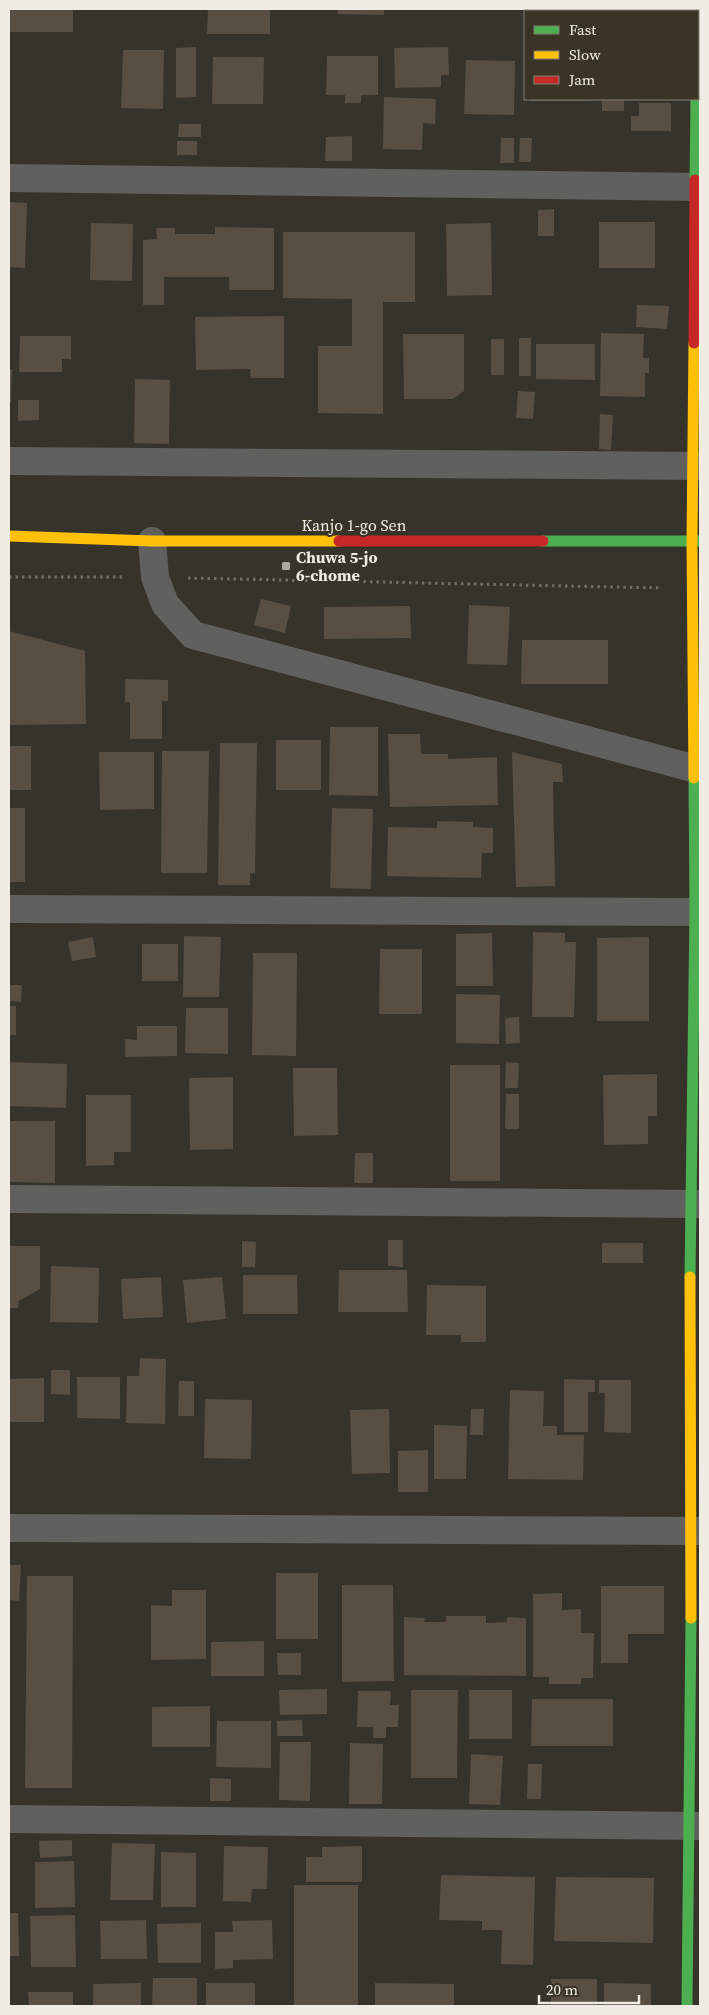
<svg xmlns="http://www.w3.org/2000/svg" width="709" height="2015" viewBox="0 0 709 2015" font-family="'Source Serif 4',serif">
  <rect width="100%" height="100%" fill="#36332b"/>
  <path fill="#584e41" d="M9,9H73V32H9Z
    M208,9H270V34H207Z
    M338,9H384V15L338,14Z
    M533,9H562V11H533Z
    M571,9H596V11H571Z
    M196,47V97L176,98V48Z
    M448,47L449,75H441V87L395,88L394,48Z
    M123,50H164L163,109L121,108Z
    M327,56H378V95H361V103H345V95H326Z
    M213,57H264L263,104H212Z
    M466,60L515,61L514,115L464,114Z
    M384,97L436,99L435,124L423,123L422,150L383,149Z
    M530,99H591V101H530Z
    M602,99H624V111H602Z
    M639,103H671V131H631V116H639Z
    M179,124H201V137H178Z
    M352,136V161H325L326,137Z
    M501,138H514V163H500Z
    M520,138H532L531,162H519Z
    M177,141H197V155H177Z
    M9,202L27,203L25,268L9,267Z
    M554,209V236H538V210Z
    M599,222H655V268H599Z
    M91,223L133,224L132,281L90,280Z
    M491,223L492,295L447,296L446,224Z
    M215,227L274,228V290H229V277H164V305H143V240L157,239L156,228H175V234H215Z
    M283,232H415V302H383V414L318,413V346H352V299L283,298Z
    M637,305L669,306L667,329L636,327Z
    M284,316V378H251L250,369L196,370L195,317Z
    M601,333L644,334L643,358H649V373H645V397L600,396Z
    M403,334H464V391L453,399H404Z
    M20,336H71V359H62V372H19Z
    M519,338H531V376H519Z
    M491,339H504V375H491Z
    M536,344H595V380L536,379Z
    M9,369H12L11,402H9Z
    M135,379L170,380L169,444L134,443Z
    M518,391L535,392L533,419L516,418Z
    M18,400H39V420L18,421Z
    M600,414L613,415L611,450L599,449Z
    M261,599L291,606L285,633L254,625Z
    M469,605L510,607L507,665L467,664Z
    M410,606L411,638L324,639V607Z
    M9,631L85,651L86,724L9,725Z
    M522,640H608V684H521Z
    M125,679L168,680V701H162V739H130V702H125Z
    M330,727H378V796L329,795Z
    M388,734H420L421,754H448V759L497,757L498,805L390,807Z
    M276,740H321V790H276Z
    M220,743H257L255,873L250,874V885H218Z
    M9,746H31V790H9Z
    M162,751H209L207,873H161Z
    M99,752H154V809L100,810Z
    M512,752L562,764L563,782H553L555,886L516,887Z
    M9,808H25V882H9Z
    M332,808L373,809L371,889L330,888Z
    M437,821L473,822V827L493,828V853H482L481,878L387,876L388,827L437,828Z
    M533,932L565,933V942H576L574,1017H532Z
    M492,933L493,986H456V934Z
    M184,936L221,937L219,997H183Z
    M93,937L96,957L72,961L68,942Z
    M649,937V1021H597V938Z
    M142,944H178V981H142Z
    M380,949H422V1014H379Z
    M253,953H297L296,1056L252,1055Z
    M9,985H22L21,1002L9,1001Z
    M456,994L500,995L499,1044L456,1043Z
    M9,1006H16V1035H9Z
    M186,1008H228V1054L185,1053Z
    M519,1017L520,1043L506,1044L505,1018Z
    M137,1026H177V1056L125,1057V1039L137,1040Z
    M9,1062L67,1064L66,1108L9,1106Z
    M506,1062L519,1063L518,1088H505Z
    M450,1065H500V1181H450Z
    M293,1068H337L338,1135L294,1136Z
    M657,1074V1116H648V1144L604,1145L603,1075Z
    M233,1077V1149L190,1150L189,1078Z
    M506,1094H519V1129H505Z
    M86,1095H131V1152H114V1165L86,1166Z
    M9,1121H55V1183L9,1182Z
    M355,1153H373V1183H354Z
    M388,1240H403V1267L388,1266Z
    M242,1241L256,1242L255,1267H242Z
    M602,1243H643V1263H602Z
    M9,1246H40V1289L19,1301L18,1308H9Z
    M51,1266L99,1268L98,1323L50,1322Z
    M339,1270H407L408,1312H338Z
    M243,1275H297L298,1314H243Z
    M161,1277L163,1317L123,1319L121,1279Z
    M222,1277L226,1319L187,1323L183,1280Z
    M427,1285L486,1286V1342H461V1335H426Z
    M140,1358L166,1359L165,1424L126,1423L127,1376H139Z
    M51,1370H70V1395L51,1394Z
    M77,1377H120V1419L77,1418Z
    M44,1378V1422H9V1379Z
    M564,1379L595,1380V1392H588V1432H564Z
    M599,1380H631V1433L604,1432L605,1393H599Z
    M179,1381H194V1416H178Z
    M510,1390L544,1391L543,1426H557V1435H584L583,1480L508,1479Z
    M205,1399L252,1400L251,1459L204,1458Z
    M389,1409L390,1473L352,1474L350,1410Z
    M471,1409H484L483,1435H470Z
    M434,1425L467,1426L466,1479H434Z
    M428,1450V1492H398V1451Z
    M9,1565H21L19,1601L9,1600Z
    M276,1573H318V1639H276Z
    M27,1576H73L72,1788H25Z
    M342,1585H393L394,1681L342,1682Z
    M601,1586H664V1634H628V1663H601Z
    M172,1590H206V1659L151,1660V1605L172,1606Z
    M562,1593V1610L581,1609V1633H594L593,1678H581V1684H549V1677H533V1594Z
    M446,1616H486V1623L507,1622V1617L526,1618V1676L404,1675V1617L425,1618L424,1622H446Z
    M264,1641V1676H211V1642Z
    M277,1653H301V1675H278Z
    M327,1689V1714L280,1715L279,1690Z
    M411,1690H458L457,1778H411Z
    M469,1690H512V1739H469Z
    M358,1691H391L390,1705H399L398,1727H386V1738H373V1727H357Z
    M532,1699H613V1746H531Z
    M210,1706V1747H152V1707Z
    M302,1720L303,1736H277V1721Z
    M217,1721H271V1768L216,1767Z
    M280,1742H311L310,1801L279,1800Z
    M350,1743L383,1744L382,1804H349Z
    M471,1754L503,1756L500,1805L469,1804Z
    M528,1764H542L541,1799H527Z
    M210,1778L231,1779V1801H210Z
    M72,1840V1856L40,1858L39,1841Z
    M112,1843L155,1844L153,1900H110Z
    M224,1846L268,1847L267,1889H252L251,1902L223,1901Z
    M362,1846V1882H306V1857H322V1847Z
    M161,1852L196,1853V1907H161Z
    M74,1861L75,1907L35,1908V1862Z
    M441,1875L535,1877L533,1965L501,1964L502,1930H482V1921L439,1920Z
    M556,1877L654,1878L653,1943L554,1941Z
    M294,1885H358V2006H294Z
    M9,1913H18L19,1956H9Z
    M75,1915L76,1967H31L30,1916Z
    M146,1920L147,1959H101L100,1921Z
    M272,1920L273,1959L233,1960V1968L215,1969V1932H233L232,1921Z
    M201,1923V1963H158L157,1924Z
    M153,1978H197V2006H152Z
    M551,1979H597V2006H551Z
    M141,1983V2006H93V1984Z
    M206,1983H255V2006H206Z
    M375,1983L454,1984V2006H375Z
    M604,1983L651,1984V2006H604Z
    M28,1992H73V2006H29Z"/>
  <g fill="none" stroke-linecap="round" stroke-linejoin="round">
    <path stroke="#706f6c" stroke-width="3" stroke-dasharray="2.5 4" stroke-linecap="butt" d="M9,577H125
      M188,578L662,588"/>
    <path stroke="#60615d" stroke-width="28" d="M697,11V9
      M9,178L700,187
      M9,461L700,466
      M152,541L155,577L165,604L193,635L700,770
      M9,909L695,912
      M9,1199L700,1204
      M9,1528L700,1531
      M9,1819L700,1826"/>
    <path stroke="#4caf50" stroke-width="11" d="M695,180L696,99
      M543,541H700
      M690,1277L695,912L694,778
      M687,2006L691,1618"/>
    <path stroke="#ffc107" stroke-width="11" d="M694,343L692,542L694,778
      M9,536L152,541H339
      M690,1277L691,1618"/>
    <path stroke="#c62828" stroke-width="11" d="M694,343L695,180
      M339,541H543"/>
  </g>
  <rect fill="#afaba3" stroke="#3a3427" stroke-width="2" x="281" y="561" width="10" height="10" rx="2.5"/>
  <g text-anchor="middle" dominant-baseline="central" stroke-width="4" stroke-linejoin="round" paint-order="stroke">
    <g font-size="16" fill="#f0ece4" stroke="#3a3427">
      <text x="354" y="525">Kanjo 1-go Sen</text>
    </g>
    <g font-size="16" font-weight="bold" fill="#f0ece4" stroke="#3a3427" text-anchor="start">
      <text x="296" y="557">Chuwa 5-jo<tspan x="296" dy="18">6-chome</tspan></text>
    </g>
  </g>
  <rect width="709" height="2015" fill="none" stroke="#f0ece4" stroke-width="20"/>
  <rect x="524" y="10" width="175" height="90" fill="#3a3427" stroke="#837e73"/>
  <rect x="534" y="26" width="25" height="8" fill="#4caf50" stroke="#837e73"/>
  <text x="569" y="35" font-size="15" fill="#f0ece4">Fast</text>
  <rect x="534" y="51" width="25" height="8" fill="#ffc107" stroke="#837e73"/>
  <text x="569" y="60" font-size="15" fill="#f0ece4">Slow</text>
  <rect x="534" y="76" width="25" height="8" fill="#c62828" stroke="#837e73"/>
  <text x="569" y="85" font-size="15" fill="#f0ece4">Jam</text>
  <path d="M539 1995v8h100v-8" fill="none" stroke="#f0ece4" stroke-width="2.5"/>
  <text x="546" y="1995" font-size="15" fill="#f0ece4" stroke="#3a3427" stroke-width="4" paint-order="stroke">20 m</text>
</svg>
